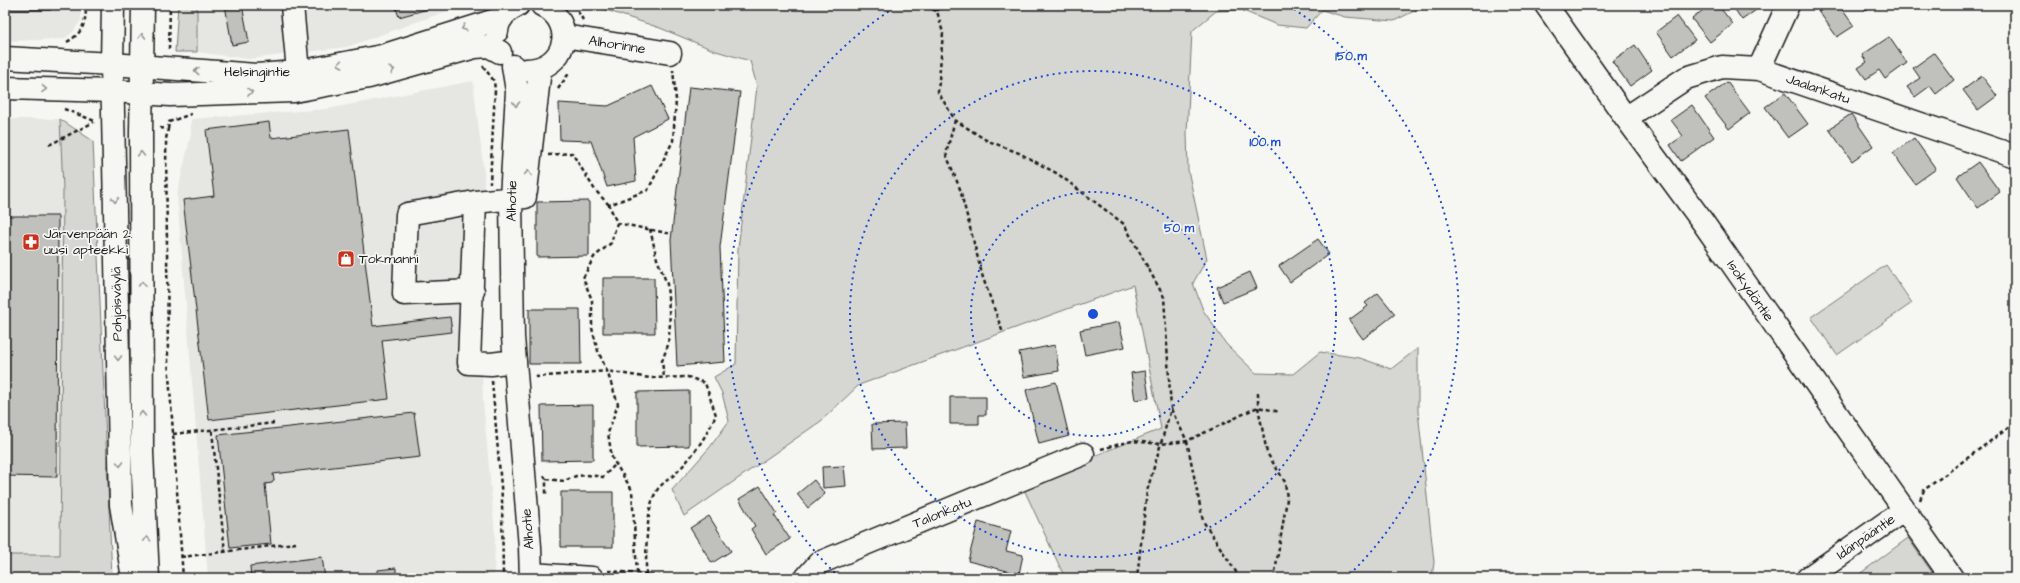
<svg xmlns="http://www.w3.org/2000/svg" width="2020" height="583" viewBox="0 0 2020 583" font-family="'Architects Daughter',sans-serif">
  <rect width="100%" height="100%" fill="#f6f6f2"/>
  <filter id="ink" filterUnits="userSpaceOnUse"><feTurbulence type="fractalNoise" baseFrequency=".025" numOctaves="2"/><feDisplacementMap in="SourceGraphic" scale="8" xChannelSelector="R" yChannelSelector="G"/><feConvolveMatrix kernelMatrix="1 2 1 2 8 2 1 2 1" color-interpolation-filters="sRGB"/></filter>
  <g filter="url(#ink)">
    <path fill="#e6e6e2" d="M5,5H81V20L73,32L64,39L5,41Z
      M197,5H464L347,47L248,59L197,52Z
      M473,81L484,173L481,348L483,401L495,534L494,578H208L177,195L191,134V119L327,109Z
      M5,119H60L63,190L60,556L5,555Z"/>
    <path fill="#d6d6d2" stroke="#797977" d="M178,5H197V52H175Z
      M591,5H1426L1394,21L1345,17L1322,10L1306,28L1277,25L1241,10L1216,11L1192,31L1187,133L1188,170L1207,259L1193,283L1203,310L1226,344L1256,373L1293,374L1320,352L1360,358L1391,369L1418,348V411L1434,562L1432,578H1065L1022,485L1161,429L1133,285L859,385L821,421L684,516L672,490L710,447L729,421L722,393L714,377L736,364L738,249L757,86L750,61L716,51L660,28Z
      M60,119L93,141L112,578H5V555H60L63,190Z
      M1886,265L1912,303L1837,355L1811,317Z
      M1908,538L1936,578H1854Z"/>
    <path fill="#c0c0bd" stroke="#1c1c1c" d="M5,5H51V10H5Z
      M225,5H242L249,42L232,45Z
      M395,5H442L399,17Z
      M1709,5H1718L1733,24L1710,42L1692,19Z
      M1732,5H1763L1742,20Z
      M1817,5H1839L1854,26L1837,37L1815,6Z
      M1862,5H1874L1866,11Z
      M1677,16L1695,40L1673,56L1656,32Z
      M1889,37L1907,63L1885,79L1879,70L1866,79L1858,68L1867,62L1862,55Z
      M1635,45L1652,70L1630,86L1612,61Z
      M1934,53L1954,80L1936,94L1930,86L1915,97L1907,87L1920,78L1913,68Z
      M1982,76L1997,96L1978,110L1963,90Z
      M1727,82L1750,113L1729,129L1705,98Z
      M652,86L668,119L633,137L636,181L607,187L591,141L560,140L559,103L608,106Z
      M689,87L740,92L720,247L725,362L677,366L671,240Z
      M1785,93L1808,124L1788,138L1765,107Z
      M1692,105L1714,137L1681,161L1670,145L1683,136L1671,120Z
      M1851,114L1873,146L1852,161L1829,129Z
      M269,122L271,138L349,129L373,326L450,317L452,332L382,340L389,399L209,420L183,200L214,196L206,130Z
      M1914,138L1936,169L1915,184L1893,153Z
      M1978,162L2000,192L1978,208L1957,177Z
      M589,201V256L537,257V202Z
      M5,216H58L57,477L5,476Z
      M1318,239L1329,254L1290,282L1279,266Z
      M1250,272L1257,288L1223,302L1217,287Z
      M603,278H654L655,333H603Z
      M1378,293L1395,314L1363,339L1349,320L1368,306L1365,303Z
      M529,309H580L581,364H529Z
      M1119,322L1125,347L1085,355L1080,330Z
      M1055,345L1059,371L1024,377L1019,352Z
      M1145,371L1149,398L1135,400L1131,373Z
      M1056,382L1069,436L1039,444L1026,390Z
      M689,391V446L637,447V392Z
      M950,397H986V415H979V424H950Z
      M593,405V460L542,461L541,406Z
      M414,413L420,457L273,474L274,480L272,483L265,484L271,544L230,548L218,435Z
      M905,423L906,448L873,449L872,424Z
      M844,466L846,486L823,488L822,467Z
      M814,480L825,494L808,508L797,494Z
      M760,486L777,513L774,515L790,539L766,554L751,529L755,526L739,499Z
      M561,492H613V547H561Z
      M709,516L731,551L712,563L690,528Z
      M978,522L1011,531L1006,551L1023,555L1019,574L968,561Z
      M322,557L325,578H251L250,566Z
      M396,568V575L411,574L412,578H363L378,577V570Z"/>
    <g fill="none" stroke-linecap="round" stroke-linejoin="round">
      <g stroke="#1c1c1c" stroke-width="25">
        <path id="minor" d="M292,5L298,72L295,85
          M1546,5L1626,118L1702,221L1952,578
          M497,31C498,19 507,10 518,5
          M564,36L670,53
          M112,64L256,75L298,72L382,56L502,18
          M513,66L517,91L511,199L513,337L530,547L531,578
          M1759,69L1788,5
          M526,70C566,70 578,23 542,5
          M113,91L170,95L294,91L369,77L475,47L489,46L500,52
          M1626,118L1686,78L1722,67L1759,69L2015,156
          M526,191L540,69
          M475,202L469,363L491,364L515,361
          M473,291L404,294L407,214L475,202L525,197
          M531,574L592,578
          M806,578L819,563L1083,454
          M1808,578L1904,510"/>
      </g>
      <g stroke="#1c1c1c" stroke-width="25">
        <path id="major" d="M113,5L112,64L121,505L133,578
          M143,5L141,133L142,453L148,578
          M5,58L112,64
          M5,88L113,91"/>
      </g>
      <path stroke="#1c1c1c" stroke-width="2.5" stroke-dasharray="4 3" stroke-linecap="butt" d="M574,5L583,20
        M919,5L937,11L943,33L938,92L955,120L986,140L1019,153L1058,174L1124,224L1164,297L1171,409L1147,491L1137,578
        M937,11L938,5
        M67,42C83,33 86,23 86,5
        M169,49L170,5
        M483,66L494,81L495,90L490,183
        M558,89L570,72
        M64,109L95,121
        M955,120L946,154L960,189L983,278L1003,333
        M160,128L168,129L166,139L168,360L183,578
        M168,129L169,122L191,114
        M49,145L94,122
        M548,155L572,153L595,190L609,205
        M617,223L672,234
        M650,229L657,259L667,284L670,324L668,345L662,361L664,378
        M535,377L607,371L618,404L608,433L612,458L632,490L637,573L636,578
        M492,381L502,498L503,578
        M1258,393V407L1267,453L1285,482L1287,499L1274,578
        M1171,409L1187,441L1203,521L1240,578
        M212,431L225,552
        M173,434L274,423
        M1101,449L1132,441L1161,444L1187,441L1258,407L1280,412
        M544,476L546,479V496
        M546,479L564,481L576,476L587,475L603,477L616,464
        M1920,500L1924,490L2015,423
        M181,557L296,543
        M608,571L637,573L671,578
        M646,574C646,554 646,508 656,492C660,484 670,479 676,473C693,456 706,437 716,415L705,383L688,377L650,378L607,371L598,351L592,328V300L583,278L594,257L611,243L617,223L609,205L648,190L673,141L676,100L673,70"/>
      <use href="#minor" stroke="#f6f6f2" stroke-width="22"/>
      <use href="#major" stroke="#f6f6f2" stroke-width="22"/>
    </g>
    <defs><path id="oneway-chevron" d="M-2-3.5L2.5 0L-2 3.5" fill="none" stroke-width="1.6" stroke-linecap="round" stroke-linejoin="round"/></defs>
    <g stroke="#949492">
      <use href="#oneway-chevron" transform="translate(464 28) rotate(161)"/>
      <use href="#oneway-chevron" transform="translate(142 36) rotate(-89)"/>
      <use href="#oneway-chevron" transform="translate(340 64) rotate(169)"/>
      <use href="#oneway-chevron" transform="translate(392 70) rotate(-16)"/>
      <use href="#oneway-chevron" transform="translate(197 71) rotate(-177)"/>
      <use href="#oneway-chevron" transform="translate(44 89) rotate(1)"/>
      <use href="#oneway-chevron" transform="translate(250 92) rotate(-2)"/>
      <use href="#oneway-chevron" transform="translate(516 104) rotate(92)"/>
      <use href="#oneway-chevron" transform="translate(141 154) rotate(-90)"/>
      <use href="#oneway-chevron" transform="translate(528 173) rotate(-84)"/>
      <use href="#oneway-chevron" transform="translate(115 200) rotate(89)"/>
      <use href="#oneway-chevron" transform="translate(142 284) rotate(-90)"/>
      <use href="#oneway-chevron" transform="translate(118 358) rotate(89)"/>
      <use href="#oneway-chevron" transform="translate(142 414) rotate(-90)"/>
      <use href="#oneway-chevron" transform="translate(120 464) rotate(89)"/>
      <use href="#oneway-chevron" transform="translate(147 539) rotate(-93)"/>
    </g>
  </g>
  <g fill="none" stroke="#1d4ed8" stroke-width="2" stroke-dasharray="2 4">
    <circle cx="1093" cy="314" r="122"/>
    <circle cx="1093" cy="314" r="243"/>
    <path d="M839 577A365 365 0 0 1 897 6M1289 6A365 365 0 0 1 1347 577"/>
  </g>
  <defs>
    <g id="pharmacy-square" transform="scale(0.9)"><rect x="-9" y="-9" width="18" height="18" rx="4" fill="#c8321e" stroke="#f6f6f2"/><path d="M-2-6h4v4h4v4h-4v4h-4v-4h-4v-4h4Z" fill="#fff"/></g>
    <g id="shop-square" transform="scale(0.9)"><rect x="-9" y="-9" width="18" height="18" rx="4" fill="#c8321e" stroke="#f6f6f2"/><path d="M-5-2.5h2.3a2.7 3.5 0 0 1 5.4 0H5L5.5 6h-11ZM-1.5-2.5h3a1.5 2.3 0 0 0-3 0Z" fill="#fff"/></g>
  </defs>
  <g fill-rule="evenodd">
    <use href="#pharmacy-square" x="31" y="242"/>
    <use href="#shop-square" x="346" y="259"/>
  </g>
  <g text-anchor="middle" dominant-baseline="central" stroke-width="3.5" stroke-linejoin="round" paint-order="stroke">
    <g font-size="14" fill="#1c1c1c" stroke="#f6f6f2">
      <text transform="translate(617 45) rotate(9)">Alhorinne</text>
      <text x="257" y="72">Helsingintie</text>
      <text transform="translate(1818 89) rotate(19)">Jaalankatu</text>
      <text transform="translate(512 201) rotate(-89)">Alhotie</text>
      <text transform="translate(1750 291) rotate(55)">Isokydöntie</text>
      <text transform="translate(117 304) rotate(-91)">Pohjoisväylä</text>
      <text transform="translate(942 513) rotate(-22)">Talonkatu</text>
      <text transform="translate(528 529) rotate(-94)">Alhotie</text>
      <text transform="translate(1866 537) rotate(-35)">Idänpääntie</text>
    </g>
    <g font-size="14" fill="#1c1c1c" stroke="#f6f6f2" text-anchor="start">
      <text x="44" y="234">Järvenpään 2.<tspan x="44" dy="16">uusi apteekki</tspan></text>
      <text x="359" y="259">Tokmanni</text>
    </g>
  </g>
  <circle cx="1093" cy="314" r="6" fill="#1d4ed8" stroke="#f6f6f2" stroke-width="2"/>
  <g font-size="12" text-anchor="middle" font-weight="bold" fill="#1d4ed8" stroke="#f6f6f2" stroke-width="3.5" stroke-linejoin="round" paint-order="stroke">
    <text x="1351" y="60">150 m</text>
    <text x="1265" y="146">100 m</text>
    <text x="1179" y="232">50 m</text>
  </g>
  <rect width="2020" height="583" fill="none" stroke="#f6f6f2" stroke-width="20"/>
  <rect x="10" y="10" width="2000" height="563" fill="none" stroke="#1c1c1c" stroke-width="1.5" filter="url(#ink)"/>
</svg>
